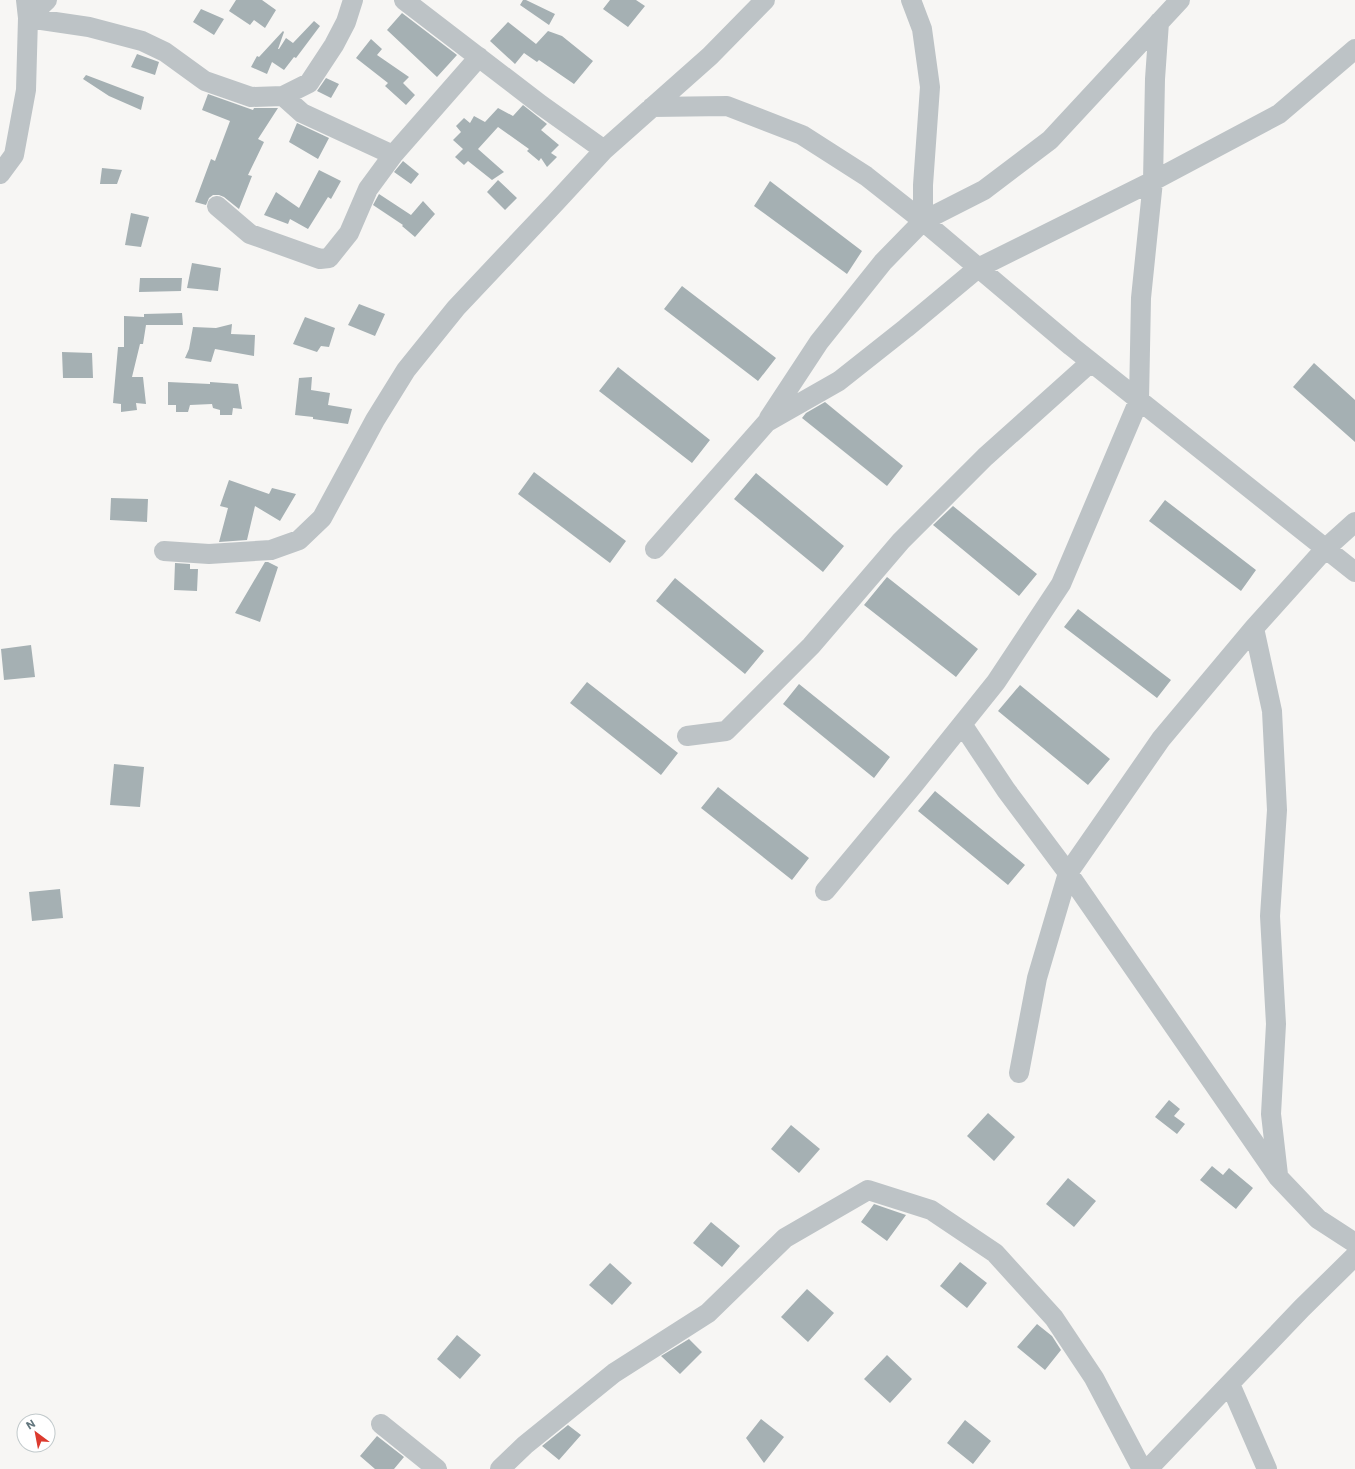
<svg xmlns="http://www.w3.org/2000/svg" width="1355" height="1469" viewBox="0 0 1355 1469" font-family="Commissioner,sans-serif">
  <rect width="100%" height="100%" fill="#f7f6f4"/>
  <path fill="#a5b0b3" d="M236,0H262L276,10L265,28L254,20L250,25L229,11Z
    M523,0H526L555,14L549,25L520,5Z
    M610,0H636L645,6L628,27L603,9Z
    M201,9L224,19L214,35L193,22Z
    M402,13L457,55L437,77L387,30Z
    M314,21L320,26L296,58L294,57L284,70L272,62L267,74L251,67L257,56L259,57L283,31L284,32L278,49H279L286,38L293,43Z
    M508,22L536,44L548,31L562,36L593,61L574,84L539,60L537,62L524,53L515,64L490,41Z
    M371,39L382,49L377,55L409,77L403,83L415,95L406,105L385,86L388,83L356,58Z
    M137,54L159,62L155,75L131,67Z
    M86,75L144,97L141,110L109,96L83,79Z
    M326,78L339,84L331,98L317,91Z
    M208,94L253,110L254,108H278L258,139L264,142L248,175L252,176L239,209L224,197L219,195H213L209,198L206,205L195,202L211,159L215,161L230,121L202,110Z
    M523,105L547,124L541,130L559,145L551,153L557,157L547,167L541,158L539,161L527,151L529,149L498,127L478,149L504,172L492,180L468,161L464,165L455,157L463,149L453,140L461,132L456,126L464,118L470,123L474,116L485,122L498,108L513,116Z
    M297,123L329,138L318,159L289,142Z
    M403,161L419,174L411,184L394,172Z
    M102,168L122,170L117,184H100Z
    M319,170L341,181L331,199L328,197L308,229L290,219L288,224L264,215L276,192L299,208Z
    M498,180L517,198L505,210L487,192Z
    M770,181L862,251L847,274L754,206Z
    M379,194L411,215L423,201L435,214L415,237L402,226L403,225L373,205Z
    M131,213L149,217L141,247L125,245Z
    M192,263L221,268L218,291L187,288Z
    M140,278H182L181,291L139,292Z
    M682,286L776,358L758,381L664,309Z
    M359,304L385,314L375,336L348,325Z
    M182,313L183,325H146L143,344H140L132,377H143L146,404L136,403L137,410L121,412V404L113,403L118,347H124V316L144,317V314Z
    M305,317L335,328L329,347L321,346L317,352L293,344Z
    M232,324L231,334L255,335L254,356L215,349L211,362L185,358L189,349L193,327L216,328Z
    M62,352L92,353L93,378H63Z
    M1314,363L1355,400V442L1293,387Z
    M618,367L710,440L692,463L599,391Z
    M312,377L311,390L330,393L328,405L352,409L348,424L313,419V417L295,415L299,378Z
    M168,382L210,384V382L238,384L242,409L233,408L232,415H220V410L213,408L212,404L190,405L188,412H176V405H168Z
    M825,402L903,466L887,486L802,418L806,413Z
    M534,472L626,541L610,563L518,494Z
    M756,473L844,546L823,572L734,499Z
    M229,480L269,494L272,488L296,494L280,521L255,506L247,540L219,542L228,508L220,506Z
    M111,498L148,499L147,522L110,520Z
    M1165,500L1256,570L1241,591L1149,521Z
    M953,506L1037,574L1019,596L933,525Z
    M265,562H268L278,567L260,622L235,613Z
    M175,563L190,564V569H198L197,591L174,590Z
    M887,577L978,649L956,677L864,605Z
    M675,578L764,651L745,674L656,601Z
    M1078,609L1171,680L1157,698L1064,627Z
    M31,645L35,677L4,680L1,649Z
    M587,682L678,753L661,775L570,703Z
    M799,684L890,757L874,778L783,704Z
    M1020,685L1110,759L1088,785L998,711Z
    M114,764L144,767L140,807L110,805Z
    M718,787L809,858L792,880L701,808Z
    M935,791L1025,865L1008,885L918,811Z
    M60,889L63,918L32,921L29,892Z
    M1169,1100L1180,1109L1174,1116L1185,1124L1177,1134L1155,1117Z
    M988,1113L1015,1137L994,1161L967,1136Z
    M791,1125L820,1149L799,1173L771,1149Z
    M1212,1166L1223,1175L1229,1168L1253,1188L1236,1209L1200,1180Z
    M1068,1178L1096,1201L1074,1227L1046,1204Z
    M874,1204L906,1215L887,1241L861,1222Z
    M711,1222L740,1246L722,1267L693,1243Z
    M960,1262L987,1283L967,1308L940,1286Z
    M610,1263L632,1283L612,1305L589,1285Z
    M807,1289L834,1313L808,1342L781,1317Z
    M1037,1324L1052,1336L1061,1350L1045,1370L1017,1347Z
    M457,1335L481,1355L460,1379L437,1359Z
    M689,1339L702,1352L680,1374L661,1356Z
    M887,1355L912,1379L890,1403L864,1379Z
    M761,1419L784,1437L764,1463L746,1438Z
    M965,1420L991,1441L973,1464L947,1443Z
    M568,1425L581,1435L559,1460L542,1446Z
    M377,1436L404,1457L394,1469H375L360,1456Z"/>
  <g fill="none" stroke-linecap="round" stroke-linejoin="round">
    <path stroke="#bdc3c6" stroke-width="20" d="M404,0L541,105L604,150
      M28,18L89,27L142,41L165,52L205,81L251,97L283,96L309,83L334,45L346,22L353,0
      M28,18L47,0
      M283,96L302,113L393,155
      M652,107L727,106L802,135L866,176L923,221L1071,346L1355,572
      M0,174L14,155L26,90L28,18L26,0
      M217,206L250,234L320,259L329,258L349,233L368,189L393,155L479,57
      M923,221L984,190L1050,140L1180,0
      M769,418L819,342L883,262L923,221V185L930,87L922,29L911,0
      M655,549L767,422L839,381L906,328L978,268L1153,181L1279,114L1355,49
      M164,551L209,554L271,550L299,540L322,518L375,420L406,370L456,308L556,202L604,150L710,56L765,0
      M1254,628L1272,711L1277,810L1270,916L1276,1024L1271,1114L1278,1175
      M962,724L1006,790L1068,873L1278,1177L1318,1219L1355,1243
      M687,736L726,731L811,646L901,541L985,457L1091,362
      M825,891L915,783L996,682L1061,584L1139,400L1141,298L1153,181L1155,79L1159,22
      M1019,1073L1037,978L1068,873L1161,739L1254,628L1325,549L1355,522
      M1230,1384L1267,1469
      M381,1424L437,1469
      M500,1469L525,1445L614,1373L708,1313L785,1238L868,1190L931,1210L995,1253L1054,1318L1094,1378L1142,1469
      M1148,1469L1302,1308L1355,1256"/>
  </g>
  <g transform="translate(36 1433) rotate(328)"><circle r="19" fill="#ffffff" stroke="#c1c9cb"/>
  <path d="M0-3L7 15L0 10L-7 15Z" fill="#dc3a2e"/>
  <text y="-6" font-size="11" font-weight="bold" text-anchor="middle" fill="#63777e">N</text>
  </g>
</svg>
